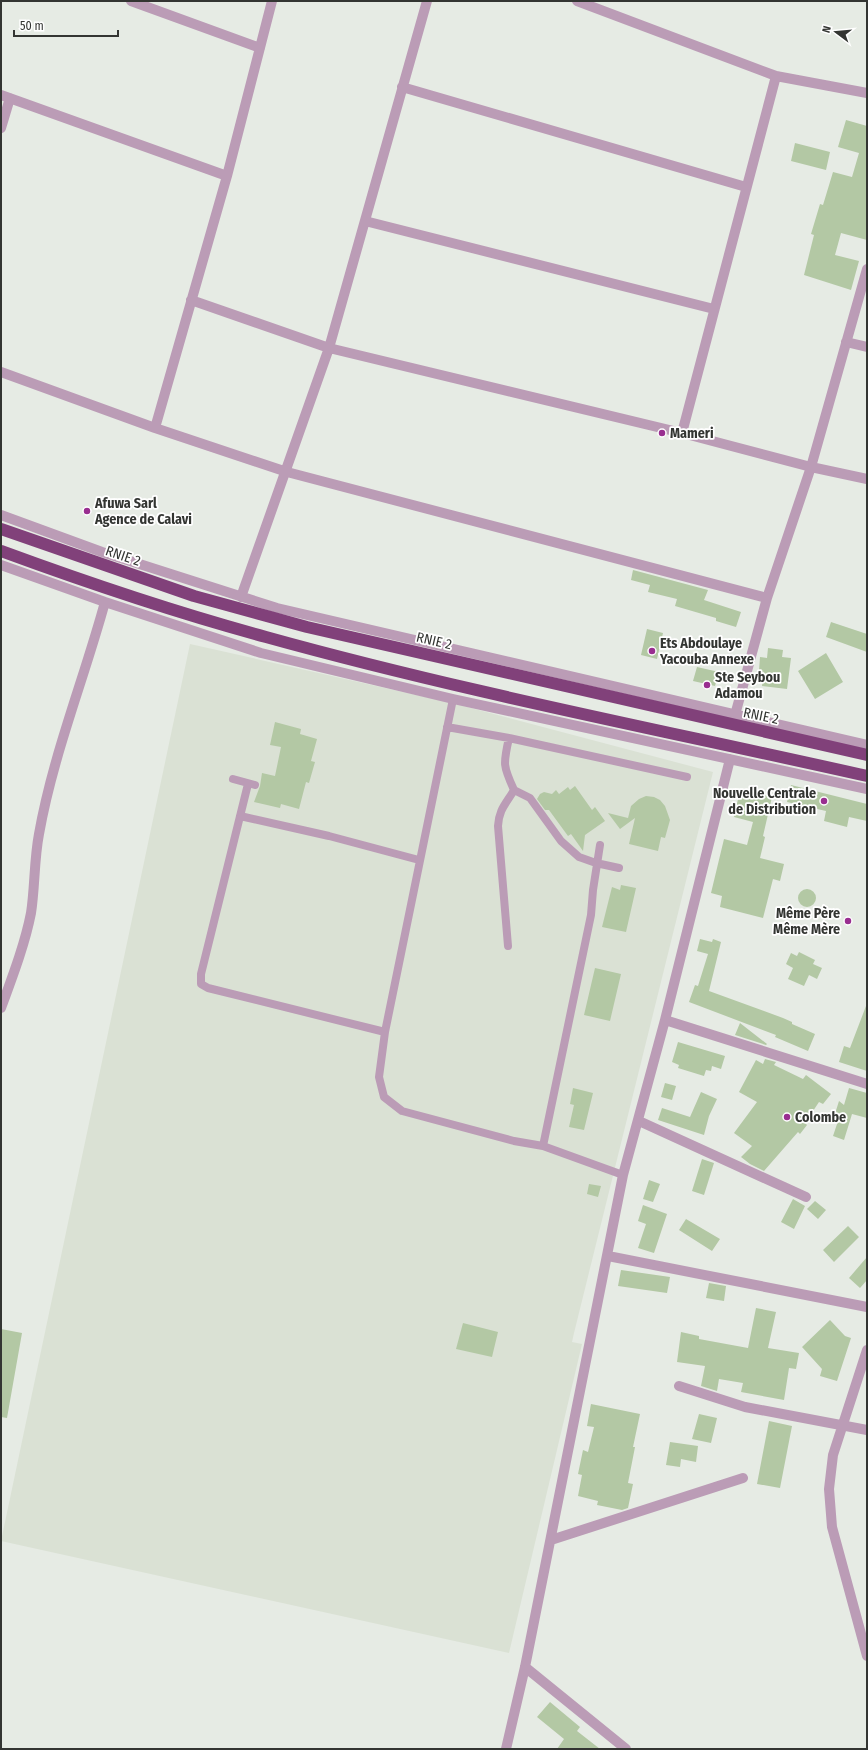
<svg xmlns="http://www.w3.org/2000/svg" width="868" height="1750" viewBox="0 0 868 1750" font-family="'Fira Sans Condensed',sans-serif">
  <rect width="100%" height="100%" fill="#e6ebe4"/>
  <path fill="#dae1d4" d="M190,644L452,703L713,772L574,1333L572,1342L582,1344L509,1653L1,1541Z"/>
  <path fill="#b3c8a4" d="M846,120L867,126V240L841,233L835,255L859,261L851,290L804,275L814,235L811,234L820,204L823,205L833,172L852,177L859,153L838,147Z
    M795,143L830,152L826,170L791,161Z
    M633,570L708,590L704,600L741,612L736,627L716,621V618L675,606L677,599L648,592L650,585L631,580Z
    M831,622L867,634V652L826,637Z
    M647,629L663,633L657,659L641,655Z
    M768,648L783,650L782,657L791,658L787,689L762,686L764,672L759,671L760,657L767,658Z
    M826,653L843,682L815,699L798,671Z
    M697,667L719,672L715,686L693,681Z
    M275,722L301,729L300,734L317,739L311,761L315,762L309,783L306,782L299,809L281,804L280,808L254,802L260,786L262,773L275,776L281,747L270,745Z
    M791,785L867,804V821L849,817L847,827L824,821L826,811L787,802Z
    M575,786L592,810L595,807L605,821L585,835L583,851L571,834L568,836L549,810H545L537,799L540,794L544,792L552,794L556,790L559,794L568,787L570,790Z
    M740,790L772,797L763,836L765,837L760,858L784,864L780,881L773,879L763,918L720,907L722,896L711,893L724,839L747,845L753,822L734,817Z
    M646,796L654,797L660,800L665,806L670,820L665,838L661,837L658,851L629,844L635,818L620,829L608,813L628,818L631,806L639,799Z
    M621,885L636,888L626,932L602,927L612,887L620,890Z
    M798 898a9 9 0 1 1 18 0a9 9 0 1 1-18 0Z
    M700,939L712,942L713,939L721,942L709,991L783,1018L792,1022V1024L815,1034L808,1051L775,1037L776,1035L689,1002L695,985L698,986L708,954L697,951Z
    M799,952L815,960L813,964L822,968L817,979L809,975L804,986L788,979L793,968L786,964L791,953L797,956Z
    M595,968L621,974L610,1021L584,1015Z
    M866,1006L867,1007V1071L839,1062L844,1046L850,1048Z
    M740,1023L767,1044L766,1045L735,1035Z
    M678,1042L725,1056L721,1069L712,1066L711,1071L706,1070L704,1076L678,1068L679,1065L672,1062Z
    M765,1059L776,1062L774,1065L803,1079L806,1075L831,1094L823,1104L819,1102L805,1123L807,1125L800,1134L798,1132L764,1171L750,1164L741,1157L752,1146L734,1133L757,1102L739,1092L756,1060L763,1064Z
    M665,1083L676,1086L672,1100L661,1097Z
    M573,1088L593,1093L584,1130L569,1127L574,1105L570,1104Z
    M849,1088L867,1093V1118L852,1114L844,1140L833,1136L838,1121L833,1120L839,1101L844,1105Z
    M701,1092L717,1099L709,1116L704,1135L658,1120L662,1108L690,1117Z
    M702,1159L714,1163L704,1195L692,1191Z
    M649,1180L660,1184L653,1202L643,1199Z
    M589,1184L601,1186L598,1197L587,1194Z
    M793,1199L805,1206L794,1229L781,1222Z
    M815,1201L826,1210L818,1219L807,1209Z
    M643,1205L667,1214L654,1253L638,1248L646,1224L638,1221Z
    M686,1219L720,1239L712,1251L679,1230Z
    M848,1226L859,1237L834,1262L823,1250Z
    M867,1257V1280L860,1288L849,1278Z
    M621,1270L670,1277L667,1293L618,1286Z
    M709,1283L726,1286L724,1301L706,1298Z
    M756,1308L776,1312L768,1348L799,1353L796,1369L789,1368L784,1400L741,1392L743,1383L719,1379L717,1391L701,1386L705,1366L677,1362L681,1332L699,1336V1339L748,1348Z
    M830,1320L845,1336L851,1338L837,1381L820,1376L822,1369L802,1347Z
    M463,1323L498,1332L492,1357L456,1349Z
    M1,1329L22,1333L7,1418L1,1417Z
    M591,1404L640,1414L633,1447H635L628,1483L633,1484L628,1508L622,1510L597,1505L598,1501L578,1496L582,1475L578,1474L583,1450L588,1452L594,1427L587,1426Z
    M699,1414L717,1418L711,1443L692,1439Z
    M769,1421L792,1426L780,1488L757,1484Z
    M670,1442L698,1446L696,1462L681,1459L680,1467L666,1465Z
    M550,1702L580,1727L577,1731L600,1749H557L564,1739L537,1717Z"/>
  <g fill="none" stroke-linecap="round" stroke-linejoin="round">
    <path stroke="#bb9cb6" stroke-width="8" d="M453,699L385,1032L379,1077L384,1097L402,1111L514,1141L543,1146L623,1175
      M447,727L509,738L687,777
      M233,779L255,785
      M248,784L201,974V984L208,988L385,1032
      M514,790L530,798L561,841L579,857L596,863L619,868
      M240,816L329,836L419,860
      M508,946L498,826C499,809 506,804 514,790C503,766 503,764 509,738
      M543,1146L591,915L593,890L600,845"/>
    <path stroke="#bb9cb6" stroke-width="10" d="M131,1L260,48
      M577,1L776,76L867,93
      M402,87L746,187
      M1,95L227,176
      M1,128L10,98
      M365,221L714,309
      M191,300L329,348L682,433L811,467L867,479
      M846,342L867,347
      M1,372L155,428L287,472L767,598
      M155,428L227,176L272,1
      M682,433L776,76
      M1,515L102,552L277,608L867,745
      M1,565L105,602L261,653L453,699L867,789
      M241,597L329,348L427,1
      M735,715L767,598L811,467L867,269
      M1,1008C12,978 25,944 31,913C35,887 34,860 39,834C53,755 84,679 105,602
      M665,1020L867,1084
      M639,1121L806,1197
      M608,1256L867,1307
      M867,1350L833,1455L829,1489L832,1527L867,1656
      M679,1386L745,1407L867,1430
      M551,1540L743,1478
      M525,1667L626,1749
      M506,1749L525,1667L623,1175L665,1020L730,759"/>
    <path stroke="#81417a" stroke-width="12" d="M1,529L194,596L307,627L867,755
      M1,551C88,583 177,613 266,637C464,692 667,731 867,776"/>
  </g>
  <g fill="#992e90" stroke="#fff" stroke-width="1.5">
    <circle cx="662" cy="433" r="4"/>
    <circle cx="87" cy="511" r="4"/>
    <circle cx="652" cy="651" r="4"/>
    <circle cx="707" cy="685" r="4"/>
    <circle cx="824" cy="801" r="4"/>
    <circle cx="848" cy="921" r="4"/>
    <circle cx="787" cy="1117" r="4"/>
  </g>
  <g text-anchor="middle" dominant-baseline="central" stroke-width="3.5" stroke-linejoin="round" paint-order="stroke">
    <g font-size="14" font-weight="bold" fill="#333532" stroke="#fff" text-anchor="start">
      <text x="670" y="433">Mameri</text>
      <text x="95" y="503">Afuwa Sarl<tspan x="95" dy="16">Agence de Calavi</tspan></text>
      <text x="660" y="643">Ets Abdoulaye<tspan x="660" dy="16">Yacouba Annexe</tspan></text>
      <text x="715" y="677">Ste Seybou<tspan x="715" dy="16">Adamou</tspan></text>
      <text x="816" y="793" text-anchor="end">Nouvelle Centrale<tspan x="816" dy="16">de Distribution</tspan></text>
      <text x="840" y="913" text-anchor="end">Même Père<tspan x="840" dy="16">Même Mère</tspan></text>
      <text x="795" y="1117">Colombe</text>
    </g>
    <g font-size="14" fill="#333532" stroke="#fff">
      <text transform="translate(123 556) rotate(19)">RNIE 2</text>
      <text transform="translate(434 641) rotate(13)">RNIE 2</text>
      <text transform="translate(761 716) rotate(12)">RNIE 2</text>
    </g>
  </g>
  <rect width="868" height="1750" fill="none" stroke="#333532" stroke-width="4"/>
  <g transform="translate(836 32) rotate(286)" stroke="#ffffff" stroke-width="3" paint-order="stroke">
  <path d="M0-3L7 15L0 10L-7 15Z" fill="#333532"/>
  <text y="-6" font-size="11" font-weight="bold" text-anchor="middle" fill="#333532">N</text>
  </g>
  <path d="M14 30v6h104v-6" fill="none" stroke="#333532" stroke-width="2"/>
  <text x="20" y="30" font-size="12" fill="#333532" stroke="#ffffff" stroke-width="3" paint-order="stroke">50 m</text>
</svg>
